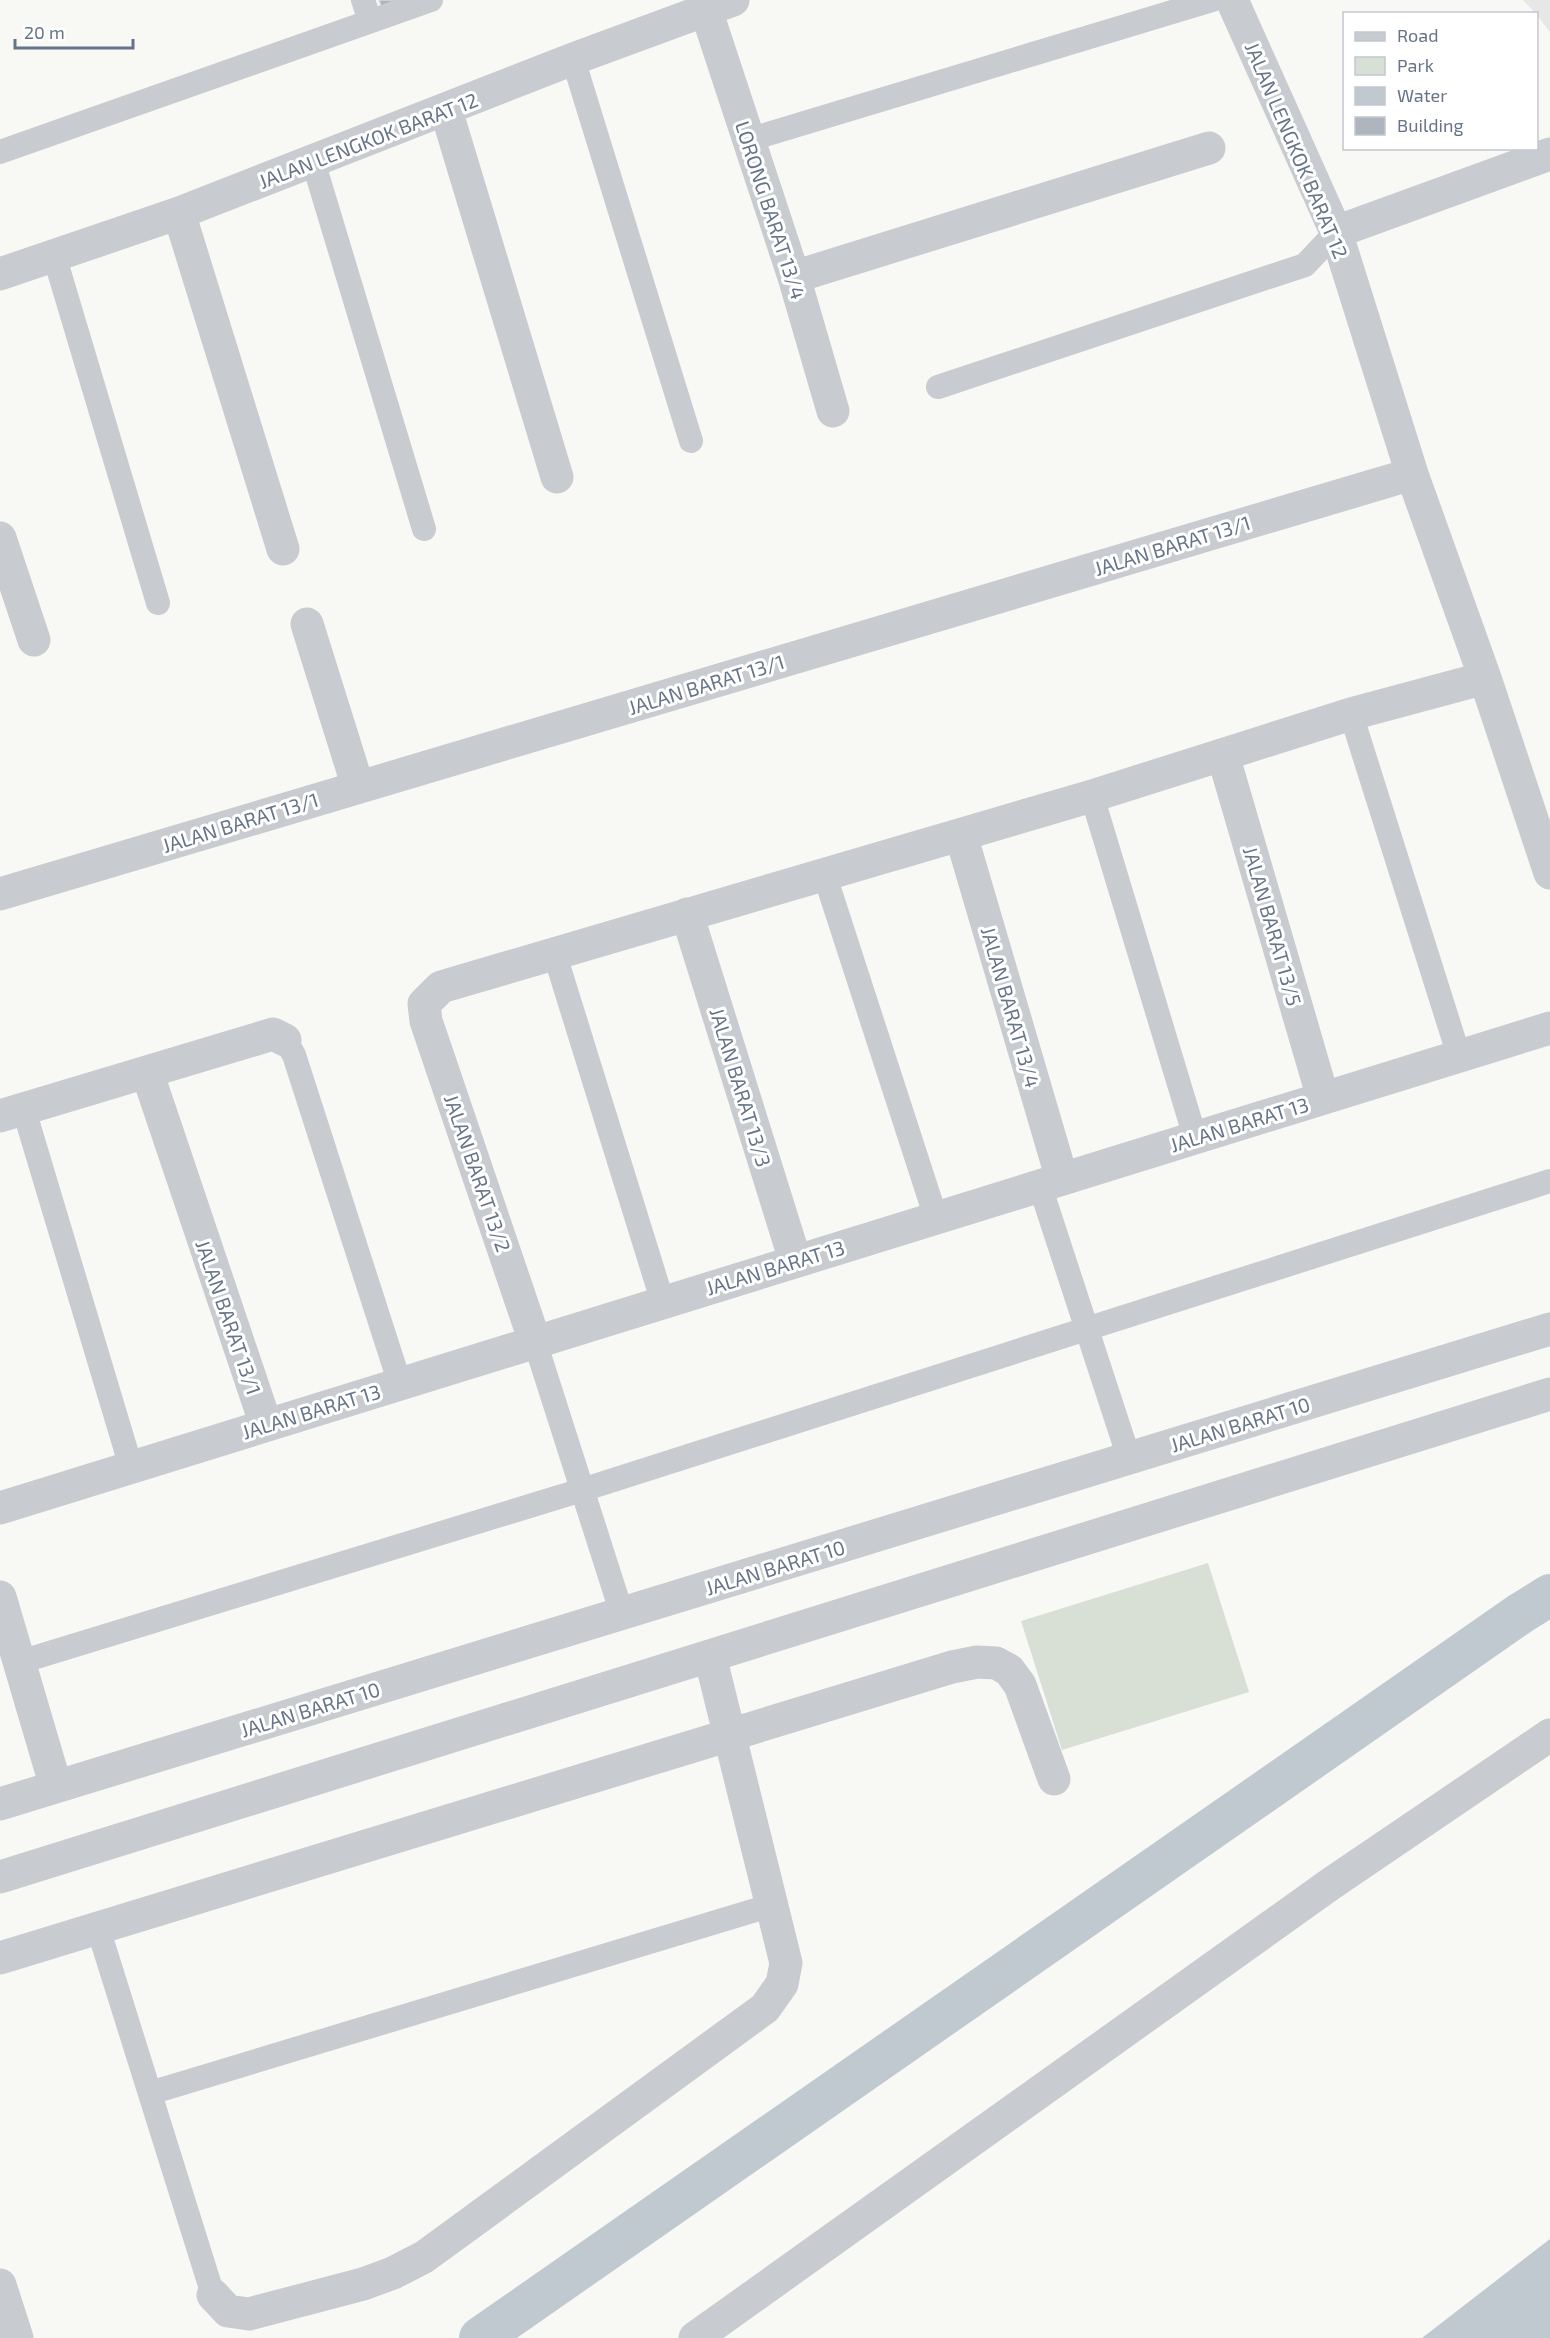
<svg xmlns="http://www.w3.org/2000/svg" width="1550" height="2338" viewBox="0 0 1550 2338" font-family="'Exo 2',sans-serif">
  <defs>
    <filter id="shadow"><feDropShadow dx="5.5" dy="5.5" stdDeviation="1.5" flood-color="#0004"/></filter>
  </defs>
  <rect width="100%" height="100%" fill="#f8f8f5"/>
  <path fill="#e6e7e6" d="M1523,0H1550V32L1536,14Z"/>
  <path fill="#d8e0d6" d="M1208,1563L1249,1692L1062,1750L1021,1621Z"/>
  <path fill="#c0c9cf" d="M1550,2239V2338H1422Z"/>
  <g fill="none" stroke-linecap="round" stroke-linejoin="round">
    <path stroke="#c0c9cf" stroke-width="42" d="M480,2338L1521,1613L1550,1595"/>
  </g>
  <path fill="#afb5bd" stroke="#dadad8" stroke-width="1.5" filter="url(#shadow)" d="M379,0H413L383,11Z"/>
  <g fill="none" stroke-linecap="round" stroke-linejoin="round">
    <path stroke="#c8cbcf" stroke-width="24" d="M363,0L370,21
      M573,59L691,441
      M748,140L1212,0
      M0,152L431,0
      M313,161L424,529
      M54,255L158,603
      M938,387L1305,265L1336,232
      M1351,714L1459,1056
      M1092,796L1195,1137
      M824,873L936,1218
      M555,955L663,1303
      M285,1040L294,1055L400,1384
      M24,1110L131,1467
      M1040,1186L1129,1458
      M535,1342L622,1614
      M20,1662L582,1490L1550,1181
      M98,1928L213,2295
      M150,2093L772,1905"/>
    <path stroke="#c8cbcf" stroke-width="33" d="M1232,0L1336,232L1412,474L1485,678L1550,873
      M706,10L794,277L833,411
      M446,110L557,477
      M179,213L283,549
      M1336,232L1550,154
      M0,274L179,213L573,59L733,0
      M794,277L1209,148
      M0,538L34,640
      M307,624L358,787
      M1223,755L1323,1098
      M961,835L1062,1179
      M0,894L1412,474
      M687,914L795,1260
      M147,1072L266,1425
      M0,1116L273,1034L285,1040
      M535,1342L426,1021L424,1004L441,987L1092,796L1351,714L1485,678
      M0,1508L1550,1028
      M0,1597L56,1787
      M0,1804L1550,1329
      M0,1877L1550,1394
      M0,1958L952,1667L977,1662L996,1663L1009,1670L1020,1685L1054,1779
      M0,2285L17,2338
      M213,2295L228,2311L249,2314L363,2284L393,2273L424,2257L765,2008L782,1984L786,1963L710,1656
      M695,2338L1332,1883L1550,1735"/>
  </g>
  <g text-anchor="middle" dominant-baseline="central" stroke-width="6" stroke-linejoin="round" paint-order="stroke">
    <g font-size="20" fill="#667488" stroke="#fff">
      <text transform="translate(368 140) rotate(-21)">JALAN LENGKOK BARAT 12</text>
      <text transform="translate(1297 150) rotate(67)">JALAN LENGKOK BARAT 12</text>
      <text transform="translate(771 210) rotate(72)">LORONG BARAT 13/4</text>
      <text transform="translate(1172 545) rotate(-17)">JALAN BARAT 13/1</text>
      <text transform="translate(706 684) rotate(-17)">JALAN BARAT 13/1</text>
      <text transform="translate(240 822) rotate(-17)">JALAN BARAT 13/1</text>
      <text transform="translate(1273 926) rotate(74)">JALAN BARAT 13/5</text>
      <text transform="translate(1011 1007) rotate(74)">JALAN BARAT 13/4</text>
      <text transform="translate(741 1087) rotate(73)">JALAN BARAT 13/3</text>
      <text transform="translate(1239 1124) rotate(-17)">JALAN BARAT 13</text>
      <text transform="translate(478 1173) rotate(71)">JALAN BARAT 13/2</text>
      <text transform="translate(775 1267) rotate(-17)">JALAN BARAT 13</text>
      <text transform="translate(229 1317) rotate(71)">JALAN BARAT 13/1</text>
      <text transform="translate(311 1411) rotate(-17)">JALAN BARAT 13</text>
      <text transform="translate(1240 1424) rotate(-17)">JALAN BARAT 10</text>
      <text transform="translate(775 1567) rotate(-17)">JALAN BARAT 10</text>
      <text transform="translate(310 1709) rotate(-17)">JALAN BARAT 10</text>
    </g>
  </g>
  <rect x="1343" y="12" width="195" height="138" fill="#ffffff" stroke="#c2c7cf" stroke-width="1.5"/>
  <rect x="1355" y="32" width="30" height="9" fill="#c8cbcf" stroke="#c2c7cf" stroke-width="1.5"/>
  <text x="1397" y="42" font-size="18" fill="#667488">Road</text>
  <rect x="1355" y="57" width="30" height="18" fill="#d8e0d6" stroke="#c2c7cf" stroke-width="1.5"/>
  <text x="1397" y="72" font-size="18" fill="#667488">Park</text>
  <rect x="1355" y="87" width="30" height="18" fill="#c0c9cf" stroke="#c2c7cf" stroke-width="1.5"/>
  <text x="1397" y="102" font-size="18" fill="#667488">Water</text>
  <rect x="1355" y="117" width="30" height="18" fill="#afb5bd" stroke="#c2c7cf" stroke-width="1.5"/>
  <text x="1397" y="132" font-size="18" fill="#667488">Building</text>
  <path d="M15 39v9h118v-9" fill="none" stroke="#667488" stroke-width="3"/>
  <text x="24" y="39" font-size="18" fill="#667488" stroke="#ffffff" stroke-width="4.5" paint-order="stroke">20 m</text>
</svg>
